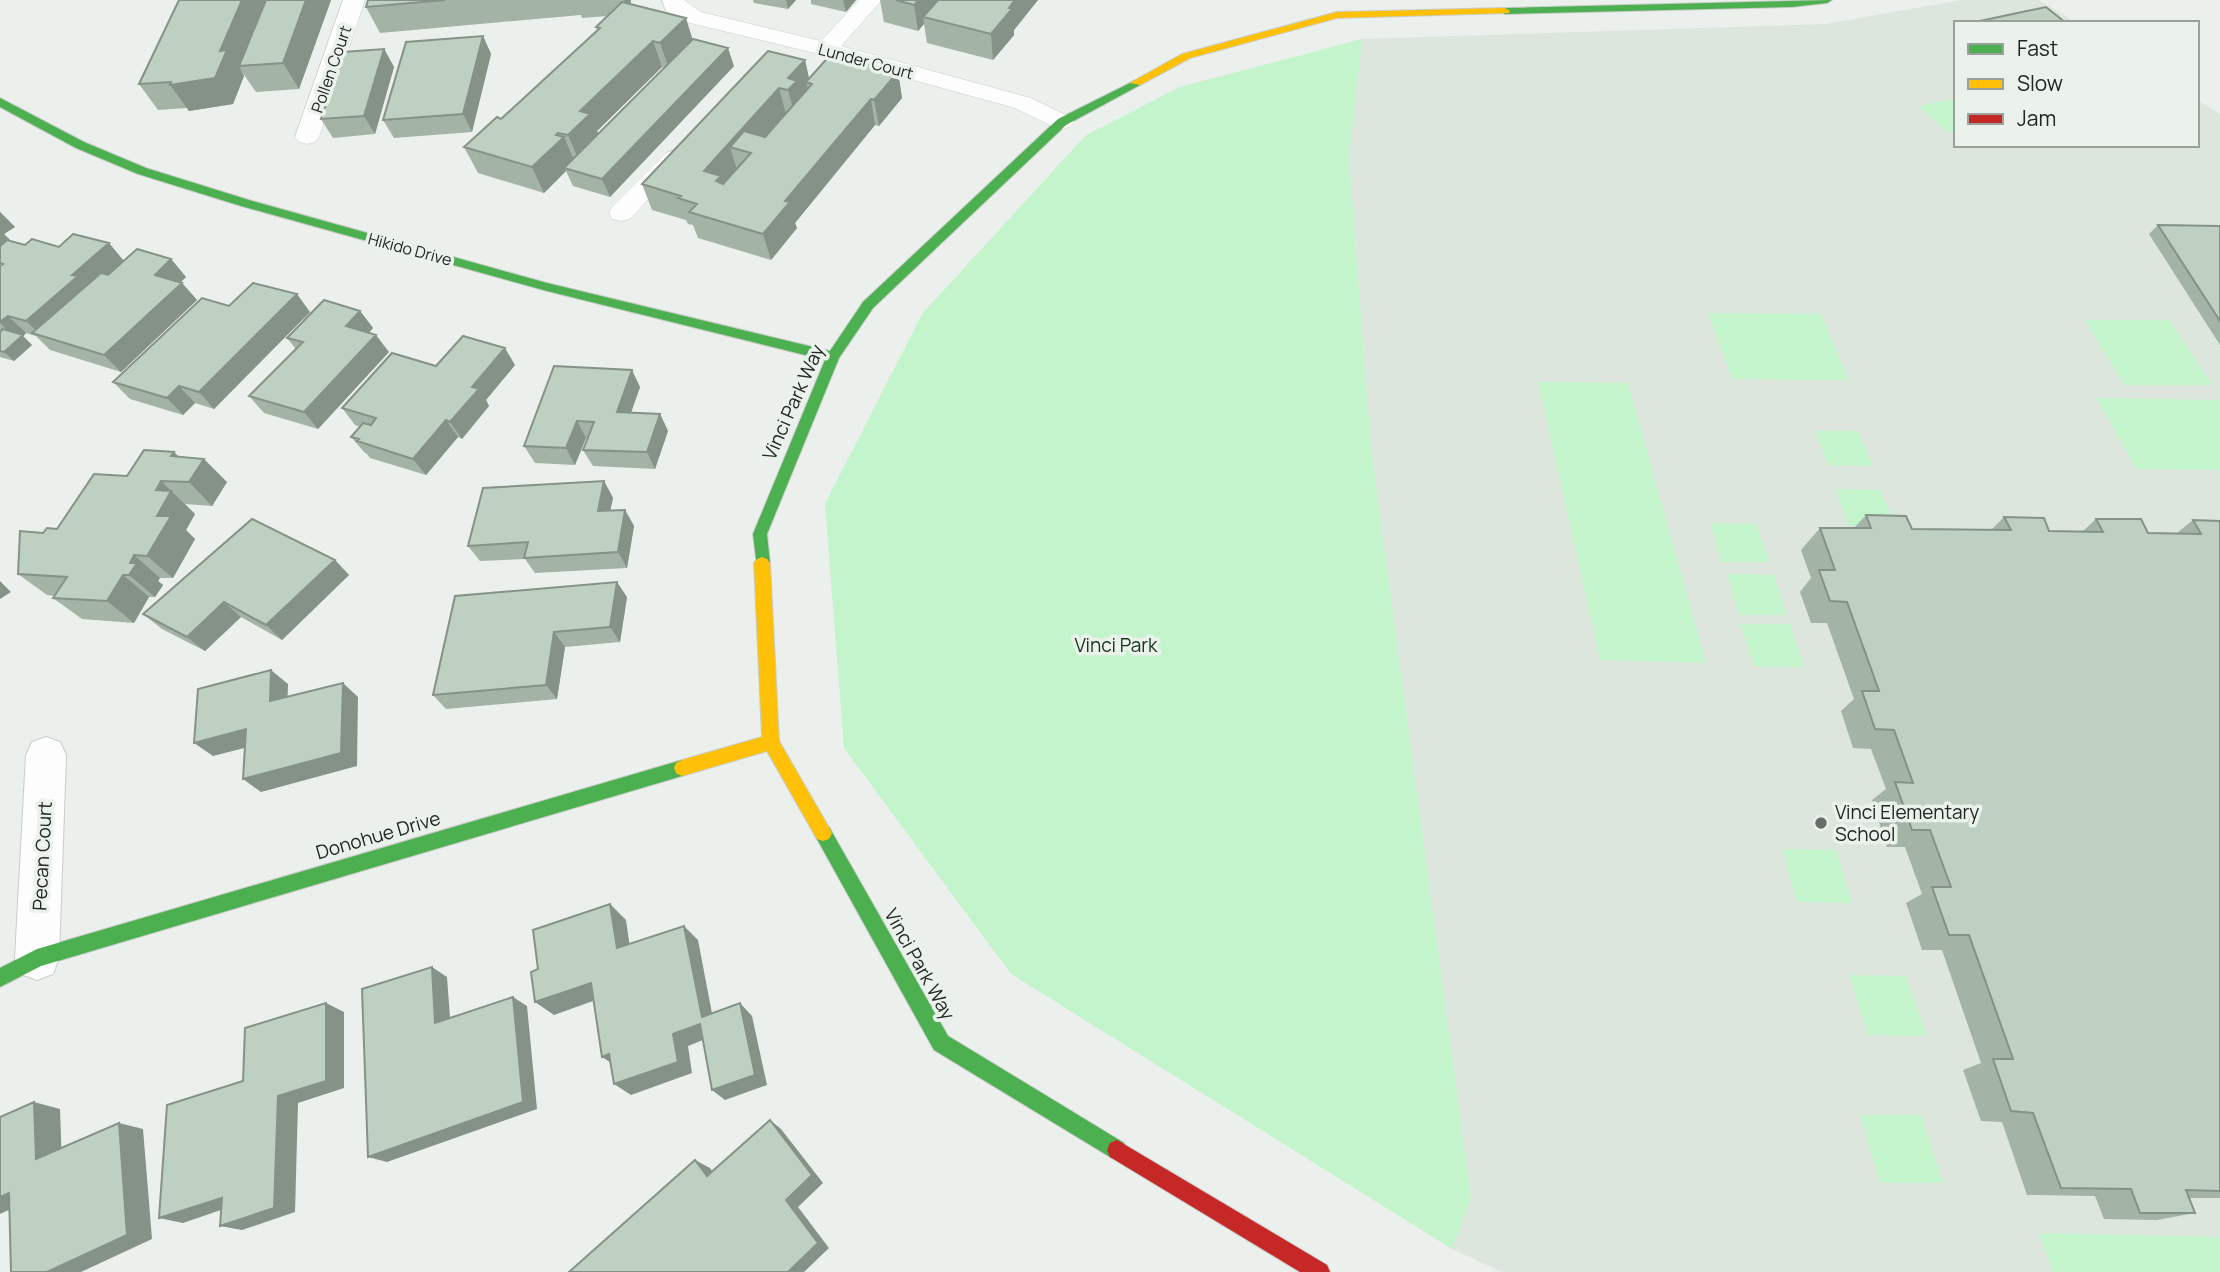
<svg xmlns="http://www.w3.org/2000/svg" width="2220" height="1272" viewBox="0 0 2220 1272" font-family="Manrope,sans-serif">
  <rect width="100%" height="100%" fill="#ecf0ec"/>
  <path fill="#dce6dd" d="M1961,0H2039L2076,23H1956V145H2197V100L2220,114V1272H1502L1452,1249L1471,1198L1371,448L1349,158L1362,39L1826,24Z"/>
  <path fill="#c3f4cb" d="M1362,39L1349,158L1371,448L1471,1198L1452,1249L1011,974L844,748L825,504L922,314L1086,135L1180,87Z
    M1956,98V131L1948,133L1919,106Z
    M1708,313L1821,314L1849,380L1732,379Z
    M2085,320H2169L2212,385H2124Z
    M1538,382L1628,383L1706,663L1600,660Z
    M2097,398L2220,400V470L2136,469Z
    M1815,431H1858L1873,466L1828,465Z
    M1835,489L1880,490L1896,526H1849Z
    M1710,523L1756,524L1770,562H1722Z
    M1727,574L1774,575L1787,615H1739Z
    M1740,624H1790L1804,667H1755Z
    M1782,849L1836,850L1852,903L1797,902Z
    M1849,975L1906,976L1927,1036L1868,1035Z
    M1860,1115H1921L1943,1183H1880Z
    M2039,1233L2220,1237V1272H2053Z"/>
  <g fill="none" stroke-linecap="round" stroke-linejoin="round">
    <g stroke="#cacdca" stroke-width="1">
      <path id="lane" d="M343,0H365L319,137L315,142L307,144L299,142L295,137Z
        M662,0H684L701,12L821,41L859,0H882L841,46L1031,98L1070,117L1074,122L1070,127L1062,129L1054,127L1015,108L819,54L686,22L666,11Z
        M674,150L682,153L686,158L682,163L630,219L621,221L612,219L609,213L612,207L666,153Z"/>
    </g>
    <g stroke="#cacdca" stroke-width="2">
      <path id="street" d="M46,737L60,742L66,755L59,958L53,974L37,980L21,974L15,958L26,755L32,742Z"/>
    </g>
    <g stroke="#cacdca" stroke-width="2">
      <path id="fast" d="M1832,0L1827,3L1792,7L1505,14L1500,11L1505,8Z
        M1136,80L1140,81V85L1066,125L873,308L839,358L767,534L770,563L767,567H757L753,534L825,360L547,291L241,206L138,174L76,148L0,107V98L84,142L146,168L249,200L547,283L830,351L863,302L1058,119Z
        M682,760L688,763L690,768L688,773L682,776L41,966L0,987V968L37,949Z
        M823,825L829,827L948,1036L1124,1143L1127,1150L1124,1157L1117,1160L1110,1157L934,1050L817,839L814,833L817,827Z"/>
    </g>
    <g stroke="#cacdca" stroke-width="2">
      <path id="slow" d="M1505,8L1510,11L1509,13L1337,18L1190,58L1140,85L1130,83L1182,54L1337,12Z
        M762,557L767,559L770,563L779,741L832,833L829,839L823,841L817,839L767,751L682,776L676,773L674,768L676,763L682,760L762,737L754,563L757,559Z"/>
    </g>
    <g stroke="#cacdca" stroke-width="2">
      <path id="jam" d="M1117,1140L1327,1265L1330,1272H1300L1110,1157L1107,1150L1110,1143Z"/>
    </g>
    <use href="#lane" fill="#fcfdfc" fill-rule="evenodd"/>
    <use href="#street" fill="#fcfdfc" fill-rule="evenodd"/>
    <use href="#fast" fill="#4caf50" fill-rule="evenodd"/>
    <use href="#slow" fill="#ffc107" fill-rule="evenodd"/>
    <use href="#jam" fill="#c62828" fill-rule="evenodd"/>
  </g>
  <path fill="#a3b3a6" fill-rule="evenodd" d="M179,0H331L299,89L256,92L240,69L244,76L233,104L189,111L187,108L158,110L139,84Z
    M368,0H631L630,4L692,40L734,66L610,197L573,186L566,171L544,193L478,173L464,147L501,119L597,30L596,27L608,16L582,18L581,15L380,33L366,7ZM662,67L664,68L598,134L597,131Z
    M753,0H796L788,9L754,3Z
    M811,0H856L846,12L811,4Z
    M880,0H1038L1014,30V35L993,60L927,43L924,24L918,31L884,22Z
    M483,36L491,54L472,132L394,138L383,120Z
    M384,49L394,67L375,134L333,138L321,119Z
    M805,60L809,78L898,72L902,98L879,126L875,125L795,223L797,228L771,260L698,238L693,225L688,224L686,220L652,210L642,184Z
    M0,212L15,227L4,234L11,241L25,245L59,247L124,261L171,259L186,277L181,282L197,300L121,372L50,350L36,336L26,333L23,336L32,345L14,361L0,357Z
    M2158,225L2220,226V345L2149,234Z
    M229,306L310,312L214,409L195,403L183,415L130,399L113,382Z
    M360,311L373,328L369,333L389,352L318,429L264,413L249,396L296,349L287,338Z
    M515,365L486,400L489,406L462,439L458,437L426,475L370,458L367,454L365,453L351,437L360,427L355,425L342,408L436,366Z
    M640,387L631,413L660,414L668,431L655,469L593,466L583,450L588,438H586L575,465L535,463L524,446Z
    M174,452L178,457L227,482L212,506L185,504L195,514L186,530L195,539L173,578H160L158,581L163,585L155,597H149L134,623L82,619L53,598L54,596L47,595L18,574L43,533L57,529L127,476Z
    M604,481L613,498L610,510H625L634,526L627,568L535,573L525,559L480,561L468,546Z
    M1866,515L1912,529L1991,530L2004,517L2049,531L2082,532L2096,519L2148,533H2177L2193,520L2220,521V1198H2189L2195,1213L2157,1220L2104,1219L2095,1196L2027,1195L2002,1122L1981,1121L1963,1070L1981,1063L1942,950H1922L1906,903L1922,894L1905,847H1887L1872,800L1886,789L1871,749L1853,748L1841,711L1854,699L1827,623H1811L1800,592L1811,578L1801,550L1820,528H1854Z
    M335,560L349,575L282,640L241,617L205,651L162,629L143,614Z
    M455,596L627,597L620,642L565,647L557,699L446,709L433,695Z"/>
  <path fill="#859287" d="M242,0H268L239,66L244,76L233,104L189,111L170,85L220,51Z
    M306,0H331L299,89L283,63Z
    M624,0H631L629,14Z
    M786,0H796L788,9Z
    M843,0H856L846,12Z
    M919,0H945L923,17L924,24L918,31L914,5Z
    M1015,0H1038L1014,30V35L993,60L991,34Z
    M686,18L694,44L669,69L660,43Z
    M483,36L491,54L472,132L463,114Z
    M653,41L662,67L597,131L601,140L579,161L568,135L580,111Z
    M728,48L734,66L610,197L602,179Z
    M384,49L394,67L375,134L364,116Z
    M805,60L810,83L806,82L808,90L795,116L788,90V78Z
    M898,72L902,98L879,126L874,100Z
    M779,88L786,114L751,154L730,147L737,170L729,202L704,171Z
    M871,99L875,125L795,223L797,228L771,260L763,234L785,201Z
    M558,133L561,139L564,137L575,162L564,168L566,171L544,193L532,167Z
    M0,212L15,227L4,234L18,248L0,260Z
    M109,243L124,261L41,335L26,321L72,275Z
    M171,259L186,277L170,292L155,275Z
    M182,283L197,300L121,372L104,355Z
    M297,294L310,312L214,409L199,392Z
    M360,311L373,328L359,344L346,326Z
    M8,316L26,333L23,336L32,345L14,361L4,352L17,340L0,323V322Z
    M376,335L389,352L318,429L304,412Z
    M505,348L515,365L486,400L489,406L462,439L450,422L472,387Z
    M632,370L640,387L625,429L617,412Z
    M179,386L195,403L183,415L167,398Z
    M660,414L668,431L655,469L647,452Z
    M446,420L458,437L426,475L413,459Z
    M577,421L586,438L575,465L566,448Z
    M174,452L195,473L204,459L227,482L212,506L189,482L171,456Z
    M161,481L195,514L186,530L195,539L173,578L147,556L156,490Z
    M604,481L613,498L607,527L598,511Z
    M625,510L634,526L627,568L618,552Z
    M134,555L160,578L158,581L163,585L155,597L129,575L130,563Z
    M335,560L349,575L282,640L266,625Z
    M123,575L149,597L134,623L107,601Z
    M0,581L11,592L0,599Z
    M617,582L627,597L620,642L610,627Z
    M224,602L241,617L205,651L187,637Z
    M554,632L565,647L557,699L546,685Z
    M271,670L288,684L287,715L270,701Z
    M343,683L358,697L357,766L261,792L243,779Z
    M246,729L264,743L213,756L194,743Z
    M610,904L626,920L632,962L617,948Z
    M684,926L698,940L715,1029L702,1017Z
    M432,967L447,977L451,1031L435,1023Z
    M591,983L607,996L554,1015L535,1002Z
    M513,997L527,1006L537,1109L387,1162L368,1157Z
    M326,1003L344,1012V1088L298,1103L295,1212L242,1230L220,1226L278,1096Z
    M740,1003L752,1016L767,1085L725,1100L712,1090Z
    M700,1024L713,1036L688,1046L692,1073L631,1095L614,1084L673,1034Z
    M609,1054L619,1068L602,1057Z
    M34,1102L60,1109L62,1165L36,1159Z
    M770,1120L781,1129L823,1183L798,1207L829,1248L804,1272H788L786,1200Z
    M119,1123L143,1129L152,1239L81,1272H47Z
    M695,1160L710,1168L721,1183L707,1176Z
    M9,1193L37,1197L0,1214V1197Z
    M222,1198L244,1202L183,1223L159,1218Z"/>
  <path fill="#bed0c1" stroke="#859287" stroke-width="2" d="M179,0H242L220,51L227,50L215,78L170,85L171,82L139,84Z
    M266,0H306L283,63L239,66Z
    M368,0H445L366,7Z
    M896,0H919L914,5Z
    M938,0H1015L1009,8L1012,9L991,34L923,17Z
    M622,2L686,18L660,43L653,41L580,111L590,114L568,135L558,133L556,135L564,137L532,167L464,147L497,117L501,119L600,28L596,27Z
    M2046,7L2066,23L1975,22Z
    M483,36L463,114L383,120L406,42Z
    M693,39L728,48L602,179L564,168Z
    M384,49L364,116L321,119L343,52Z
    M768,51L805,60L788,78L797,81L788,90L779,88L704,171L721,176L716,181L723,184L751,153L730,147L744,131L765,137L812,84L806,82L830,55L898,72L874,100L871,99L785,201L790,202L763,234L689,212L697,204L678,198L681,196L642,184Z
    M2158,225L2220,226V321Z
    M73,234L109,243L72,275L78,276L26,321L8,316L0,322V266L3,264L0,263V246L7,240L25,245L32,239L59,247Z
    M137,249L171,259L155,275L182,283L104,355L32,333L101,273L108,275Z
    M253,283L297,294L199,392L179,386L167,398L113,382L202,298L229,306Z
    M324,300L360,311L346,326L376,335L304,412L249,396L303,342L287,338Z
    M3,329L23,335L4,352L0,351V332Z
    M463,336L505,348L472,387L479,389L450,422L446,420L413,459L357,441L359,439L351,437L363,423L371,425L376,418L342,408L392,353L436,366Z
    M554,366L632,370L617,412L660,414L647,452L583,450L594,422L577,421L566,448L524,446Z
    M144,450L174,452L171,456L204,459L189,482L161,481L156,490L171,491L157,516H171L147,556L134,555L130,563H137L129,575H123L107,601L53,598L67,577L18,574L20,531L43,533L47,528L57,529L94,474L127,476Z
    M604,481L598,511L625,510L618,552L524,558L528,542L468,546L483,488Z
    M1866,515L1906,516L1912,529L2011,530L2004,517L2044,518L2049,531L2103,532L2096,519H2141L2148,533L2201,534L2193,520L2220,521V1191L2186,1190L2195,1213H2140L2131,1189L2061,1188L2033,1113L2011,1111L1993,1059H2013L1969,935H1949L1932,887H1951L1930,830H1912L1895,782L1913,783L1894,730L1875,729L1862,691H1879L1847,602L1830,601L1819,570H1835L1820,528H1871Z
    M252,519L335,560L266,625L224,602L187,637L143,614Z
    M617,582L610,627L554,632L546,685L433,695L455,596Z
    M271,670L270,701L343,683L341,753L243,779L246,729L194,743L198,689Z
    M610,904L617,948L684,926L702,1017L740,1003L755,1075L712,1090L700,1024L673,1034L678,1062L614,1084L609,1054L602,1057L591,983L535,1002L531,972L538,969L533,930Z
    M432,967L435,1023L513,997L523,1102L368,1157L362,989Z
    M326,1003V1081L278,1096L274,1208L220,1226L222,1198L159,1218L167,1105L243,1081L245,1028Z
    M34,1102L36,1159L119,1123L127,1235L47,1272H11L9,1193L0,1197V1117Z
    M770,1120L812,1175L786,1200L818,1243L788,1272H569L695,1160L707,1176Z"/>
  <circle fill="#696d69" stroke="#eaf2eb" stroke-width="2.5" cx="1821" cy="823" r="7"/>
  <g text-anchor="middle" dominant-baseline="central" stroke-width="7" stroke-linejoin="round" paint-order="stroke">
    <g font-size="16" fill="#232623" stroke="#eaf2eb">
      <text transform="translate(866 61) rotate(15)">Lunder Court</text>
      <text transform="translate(331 69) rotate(-71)">Pollen Court</text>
      <text transform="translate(410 249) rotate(15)">Hikido Drive</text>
    </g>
    <g font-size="19" fill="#232623" stroke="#eaf2eb">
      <text transform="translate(793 402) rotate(-66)">Vinci Park Way</text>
      <text transform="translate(378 835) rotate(-16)">Donohue Drive</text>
      <text transform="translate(42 856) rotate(-87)">Pecan Court</text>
      <text transform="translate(920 964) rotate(61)">Vinci Park Way</text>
    </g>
    <g font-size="19" fill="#13361a" stroke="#eaf2eb">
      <text x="1116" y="645">Vinci Park</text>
    </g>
    <g font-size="19" fill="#232623" stroke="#eaf2eb" text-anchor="start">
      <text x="1835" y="812">Vinci Elementary<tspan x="1835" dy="22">School</tspan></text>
    </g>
  </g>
  <rect x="1954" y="21" width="245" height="126" fill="#eaf2eb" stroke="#9aa09b" stroke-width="2"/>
  <rect x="1968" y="44" width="35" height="10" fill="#4caf50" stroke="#9aa09b" stroke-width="2"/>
  <text x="2017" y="56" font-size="21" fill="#232623">Fast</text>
  <rect x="1968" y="79" width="35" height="10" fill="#ffc107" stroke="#9aa09b" stroke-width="2"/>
  <text x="2017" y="91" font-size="21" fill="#232623">Slow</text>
  <rect x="1968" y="114" width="35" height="10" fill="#c62828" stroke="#9aa09b" stroke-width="2"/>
  <text x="2017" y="126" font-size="21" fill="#232623">Jam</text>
</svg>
